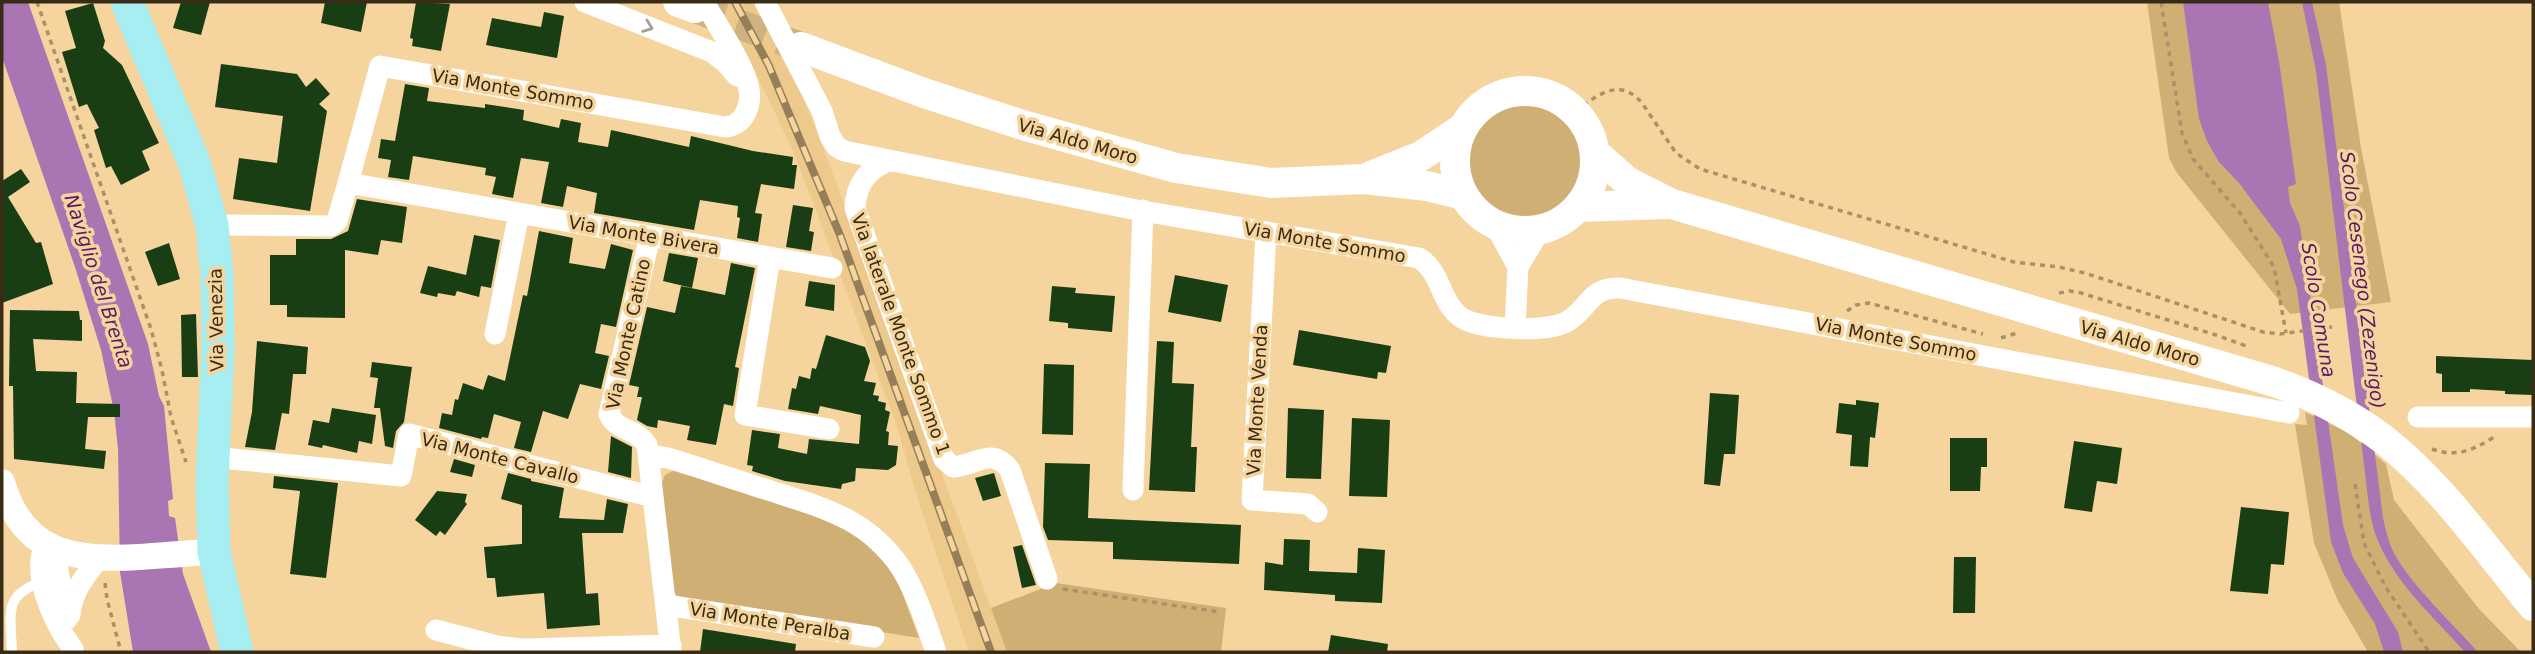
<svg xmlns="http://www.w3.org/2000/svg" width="2535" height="654" viewBox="0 0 2535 654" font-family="'DejaVu Sans',sans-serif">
  <rect width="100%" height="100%" fill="#f5d49d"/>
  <path fill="#edc98b" d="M713,2H758L789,63L827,158L1007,652H969L915,490L896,423L793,150L758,78Z"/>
  <path fill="#d0af75" d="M2147,2H2339L2361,148L2391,302L2290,314L2177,173L2169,158Z
    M1468 162a57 57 0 1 1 114 0a57 57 0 1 1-114 0Z
    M2305,412L2349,433L2386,464L2394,500L2479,609L2521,652H2368L2338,601L2314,543L2295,424L2307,425Z
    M675,470L835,523L863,541L887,565L897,579L919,638L681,600L674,592L661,485L665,475Z
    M1056,583L1226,608L1221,652H1007L991,608Z"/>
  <path fill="#a975b3" d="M2,2H28L148,344L159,396L164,406L173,499L168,501L169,516L175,518L183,574L211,652H133L120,572L118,449L114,411L101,350L75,267L2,57Z
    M2183,2H2268L2279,61L2296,184L2288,187L2290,203L2300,226L2343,525L2353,558L2398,632L2403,652H2384L2375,624L2343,573L2331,542L2297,289L2281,239L2239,183L2219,162L2207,141L2199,119Z
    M2302,2H2312L2326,65L2383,518C2386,531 2389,544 2395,555C2414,588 2453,624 2478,652H2465C2433,616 2389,578 2374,530C2368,509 2367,486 2364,465L2316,71Z"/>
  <path fill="#1a3e14" d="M181,2H210L201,35L173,28Z
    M325,2H367L361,32L321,23Z
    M416,2L450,4L441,51L412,46L413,39L410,38Z
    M93,3L105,41L103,48L122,65L159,143L142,151L150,170L121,185L111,166L106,168L94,130L99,128L87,104L79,107L62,52L76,48L65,11Z
    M544,12L564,16L557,58L486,45L492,18L541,27Z
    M221,64L297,74L306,87L316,78L330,94L319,104L327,111L310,211L233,199L239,158L277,163L283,116L215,107Z
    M405,84L429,88L427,101L485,108V104L524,110L523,120L559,128L561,119L581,123L578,142L608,147L611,130L689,147L691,136L753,151L793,157L792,165H797L794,189L761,184L755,213L762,214L758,242L737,238L740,218L737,217L738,206L700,200L694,230L594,213L597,193L567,186L563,207L541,203L549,162L521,158L513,198L492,194L496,177L485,175L486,168L413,156L409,180L388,177L391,160L378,158L381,139L395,141Z
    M21,169L30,182L8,197L36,243L41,242L53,284L2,303V181Z
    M357,199L407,207L402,243L381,240L378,255L345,250V318L287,317V305H270V255H296V239H331L348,231Z
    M793,205L813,208L809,231L814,232L811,251L786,247Z
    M539,231L573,238L569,263L605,269L611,244L633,250L616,327L601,324L595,353L609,356L601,389L580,384L568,419L543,411L531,452L514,448L521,422L494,414L488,438L482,437L481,439L439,428L442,413L452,415L455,399L458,400L463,383L483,390L488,375L505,381L523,295L527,296Z
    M474,235L500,240L491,288L481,286L479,297L457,291L455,296L438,293L437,297L420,293L428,266L466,275Z
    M169,243L180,279L158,286L145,252Z
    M669,253L698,258L692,288L663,281Z
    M731,263L755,268L735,367L739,368L733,406L724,404L716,445L687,440L690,426L658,420L657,428L647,426L637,420L642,397H637L639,387L629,385L647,307L675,313L681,286L725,295Z
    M1175,275L1228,285L1221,322L1168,312Z
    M809,281L835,285L834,311L805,306Z
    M1052,286L1076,288L1075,293L1115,296L1112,332L1068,328V323L1049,321Z
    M10,310L79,311L80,320H82V341L33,339L36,371L77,372L76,403L120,404V417H88L85,449L106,451L104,469L14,459L13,386H9Z
    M196,314L198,377H182L181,315Z
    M1299,330L1391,346L1386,373L1378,372L1377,379L1293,365Z
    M826,335L865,347L870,361L864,381L876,383L873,395L879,396L878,401L886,403L885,410L890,412L886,431L889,432L888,445L898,446L896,465L888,470L856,468L855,481L842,484L841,489L785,481L752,471L753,466L747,465L752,430L780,434L778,448L807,454L809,439L859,444L861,415L820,406L818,414L788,409L792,388L796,389L799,376L810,379L812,368L816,369Z
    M257,341L308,347L306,374H293L289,414L282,413L275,450L245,447L252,412Z
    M1157,341L1174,342L1172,383L1194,384L1191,447H1197L1195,492L1149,490Z
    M2436,356L2533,360V395L2505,394V391L2470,389V392H2442V374L2436,373Z
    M372,362L412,367L404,422L396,431L393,448L385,446L380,408H374L378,378L370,377Z
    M1044,364L1074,365L1073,435L1042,434Z
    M1710,393L1739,395L1735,454H1724L1720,486L1704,484Z
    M1856,400L1879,403L1875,438L1870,437L1868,467L1850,466L1852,435L1836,433L1839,403L1856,405Z
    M332,408L376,415L372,444L359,441L357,453L323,445L322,448L308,445L313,420L329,423Z
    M1288,408L1324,410L1321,479L1286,478Z
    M1352,418L1390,420L1387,497L1349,496Z
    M611,436L632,447L631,478L608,472Z
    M1950,438H1987V467H1981L1980,491H1950Z
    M2074,441L2122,448L2117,484L2097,481L2092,512L2064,508Z
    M454,459L475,465L472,477L450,472Z
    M1045,463L1090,464L1088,518L1241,525L1239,564L1113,559V542L1048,540L1043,527Z
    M508,473L531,479V481L564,488L559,518L604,520L607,499L628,504L623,533H582L586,594L598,593L600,625L547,629L544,593L497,597L495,578H487L484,547L522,544V505L501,499Z
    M994,473L1001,496L983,501L975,478Z
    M274,476L338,483L326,578L290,574L300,491L273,488Z
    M437,491L467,494L465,502L467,504L445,535L440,531L436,536L415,520Z
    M2241,507L2289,512L2284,565L2271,564L2268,594L2230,591Z
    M1284,539L1310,540L1309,571L1357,573L1358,548L1385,550L1382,603L1335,601V595L1264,590L1265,562L1283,565Z
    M1022,545L1036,585L1022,588L1013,547Z
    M1954,557H1976L1975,613H1953Z
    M703,629L796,644L795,652H700Z
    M1331,635L1388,644L1387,652H1328Z"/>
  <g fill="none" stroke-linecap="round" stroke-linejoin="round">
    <path stroke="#cfb282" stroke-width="30" stroke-dasharray="30 15" stroke-linecap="butt" d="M695,8L801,47"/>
    <path stroke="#aa9168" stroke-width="3.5" stroke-dasharray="5 5" stroke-linecap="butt" d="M37,2L151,329L162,370L171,417L186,462
      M2161,2L2182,133L2193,159L2240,213L2274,267L2286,333
      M1575,111C1597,96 1619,76 1642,103L1676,153L1700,169L2014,262L2059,267L2085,273L2263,332L2280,334L2332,327
      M2059,293L2070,291L2081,293L2216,335L2249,347
      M1847,311L1856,305L1869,303L1983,334
      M2001,338L2020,332
      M2432,449C2456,458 2473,450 2494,437
      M2355,484L2364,543L2385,586L2429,652
      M105,583L107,599L121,652
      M1063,589L1220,612"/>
    <path stroke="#fff" stroke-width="10" d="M12,652C11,615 2,594 43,582"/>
    <path stroke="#fff" stroke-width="21" d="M585,2L712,52L726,63L737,76
      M765,2L822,111L830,136L836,146L844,151L1137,210L1419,258C1442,272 1440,304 1462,318C1482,330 1549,333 1568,321C1590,307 1590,287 1620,288L2289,413
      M889,161C867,169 856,185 855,208L944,459L953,467C977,465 992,446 1010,470L1047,579
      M348,183L380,66L725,127C745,126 753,103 748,85C743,63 716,23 704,2
      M212,225L331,226L337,221L348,183L832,268
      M1495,225L1518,267
      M1266,233L1252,500L1308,504L1317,512
      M650,236L609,414C616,431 638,429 647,445L671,652
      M770,257L745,415L829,429
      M1515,327L1518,267L1540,230
      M495,334L519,213
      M2418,417H2533
      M648,455L668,458C701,468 733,479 765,489C820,507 867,517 901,568C917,594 926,624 936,652
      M213,457L401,476L409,434L653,497
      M1133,490L1143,210
      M45,545C31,576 54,623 73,649
      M54,549L67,619
      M666,605L874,637
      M70,615C72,591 85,577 99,558
      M436,630L497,646L523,649L671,645"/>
    <path stroke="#fff" stroke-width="26" d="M2,482C22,553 73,561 139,557C164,555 189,554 214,551"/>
    <path stroke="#fff" stroke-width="30" d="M678,2L695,8
      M801,47L924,93L1026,126L1176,168L1271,183L1364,179L1427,186L1463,195
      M1455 161a70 70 0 1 1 140 0a70 70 0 1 1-140 0Z
      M1595,153L1628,182L1672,204L2275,382C2314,396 2350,414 2383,439C2442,485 2486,550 2533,606
      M1371,176L1421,156L1463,128
      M1578,207L1668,204"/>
    <path stroke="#a6eef2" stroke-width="33" d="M127,2L194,162L212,225L217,275L218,351L212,480L214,551L237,652"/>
    <g stroke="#957f59" stroke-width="8">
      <path id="rail" d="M735,2L769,66L840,235L991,652"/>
    </g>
    <use href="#rail" stroke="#f5d49d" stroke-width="5" stroke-dasharray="16" stroke-linecap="butt"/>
  </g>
  <defs><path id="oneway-chevron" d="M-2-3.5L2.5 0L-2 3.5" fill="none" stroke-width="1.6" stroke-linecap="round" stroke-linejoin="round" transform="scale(1.75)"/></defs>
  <use stroke="#a5a096" href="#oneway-chevron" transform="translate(648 27) rotate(21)"/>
  <g text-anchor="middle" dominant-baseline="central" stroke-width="7" stroke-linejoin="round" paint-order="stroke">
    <g font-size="18" fill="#382c16" stroke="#f5d49d">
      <text transform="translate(513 89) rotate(10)">Via Monte Sommo</text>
      <text transform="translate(1078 141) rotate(16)">Via Aldo Moro</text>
      <text transform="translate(644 235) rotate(10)">Via Monte Bivera</text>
      <text transform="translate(1325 242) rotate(10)">Via Monte Sommo</text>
      <text transform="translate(216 320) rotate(-91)">Via Venezia</text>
      <text transform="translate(628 334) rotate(-78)">Via Monte Catino</text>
      <text transform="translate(901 334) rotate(70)">Via laterale Monte Sommo 1</text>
      <text transform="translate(1896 339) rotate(11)">Via Monte Sommo</text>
      <text transform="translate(2140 343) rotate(16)">Via Aldo Moro</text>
      <text transform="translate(1257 400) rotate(-87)">Via Monte Venda</text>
      <text transform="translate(500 458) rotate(14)">Via Monte Cavallo</text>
      <text transform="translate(770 621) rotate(9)">Via Monte Peralba</text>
    </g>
    <g font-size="19" font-style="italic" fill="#5a1866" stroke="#f5d49d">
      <text transform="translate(2363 280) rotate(83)">Scolo Cesenego (Zezenigo)</text>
      <text transform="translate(99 281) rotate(72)">Naviglio del Brenta</text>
      <text transform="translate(2319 310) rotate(81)">Scolo Comuna</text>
    </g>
  </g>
  <rect width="2535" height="654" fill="none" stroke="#382c16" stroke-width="7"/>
</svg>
